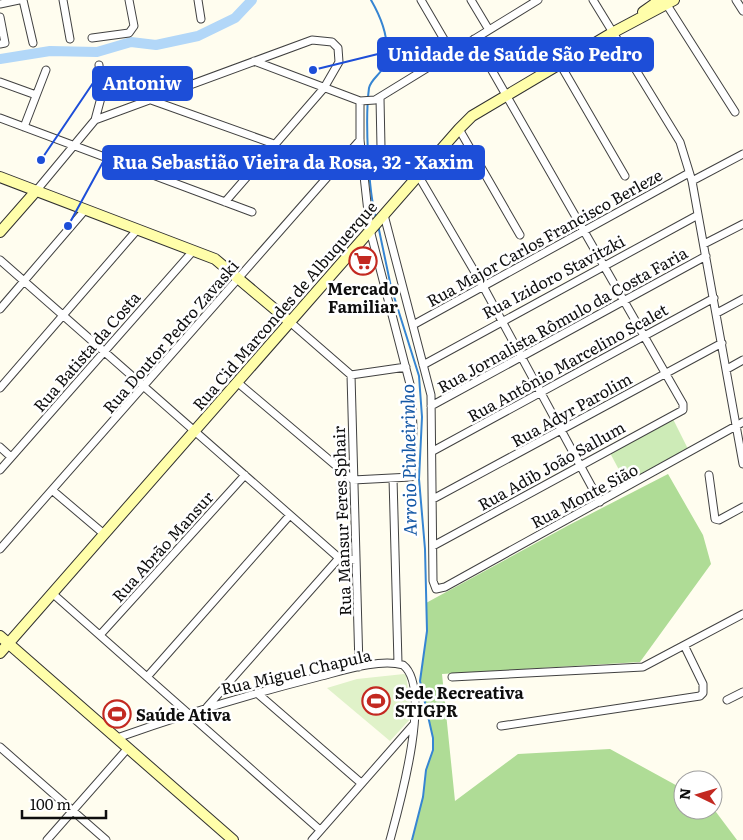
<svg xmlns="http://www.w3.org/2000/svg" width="743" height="840" viewBox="0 0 743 840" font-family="Literata,serif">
  <rect width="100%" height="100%" fill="#fffdef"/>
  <path fill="#cdebb7" d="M672,417L689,451L627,485L609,451Z"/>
  <path fill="#afdc96" d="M668,474L703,535L711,564L640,662L442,674L455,801L518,754L610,749L683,789V810H713V808L737,840H412L423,797L426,770L433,750V738L420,681L427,631L426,603L569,525Z"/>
  <path fill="#e0f2c9" d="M404,674L406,675L412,717L390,741L327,688L357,679Z"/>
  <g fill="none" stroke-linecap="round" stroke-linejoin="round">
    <path stroke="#3685d2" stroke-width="2" d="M371,0C382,19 392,43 384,66C381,74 371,79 369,88C365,118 368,190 376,218
      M378,225L391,287L419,376L422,417L419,479L425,549L427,631L420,681L433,738V750L426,770L423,797L412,840"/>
    <path stroke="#b2d7f8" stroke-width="10" d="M0,59L50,51L97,52L131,42L156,45L198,36L235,18L252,0"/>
    <g stroke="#414141" stroke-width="9">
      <path id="street" d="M23,0L33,43
        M63,0L70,39
        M198,0L201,19
        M421,0L452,53
        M471,0L489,30
        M593,0L680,142L692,181L743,464
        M736,0L743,11
        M0,4L19,0
        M667,5L735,112
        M0,17L5,43L0,44
        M92,38L129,33L134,26L129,0
        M254,61L360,101L375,100L538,0
        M560,64L625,176
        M0,82L36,95
        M380,98L381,147
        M151,100L274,144
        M0,118L252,212
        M95,120L312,40L332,42L338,48L339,62L324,88L225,202
        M24,127L46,70
        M459,129L520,235
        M418,175L483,286L600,502
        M692,181L743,154
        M36,191L95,120L102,94L99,65
        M384,215L431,395L433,581L436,589L445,587L743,422
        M704,244L743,224
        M0,260L339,558L356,560
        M0,309L85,210
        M717,313L743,299
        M290,322L351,375L406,367
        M413,325L689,173
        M423,365L698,215
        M727,369L743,360
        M351,375L359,667
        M237,382L353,480L411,477L413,428L411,388L370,230L360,140V101
        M0,388L137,230
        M431,406L706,256
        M0,447L11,457
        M433,451L714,298
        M0,470L193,251
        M709,475L715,519L719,520L743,507
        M393,478L398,663
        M52,490L104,534
        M433,499L722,343
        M433,546L683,410V404L474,39
        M0,549L360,140
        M52,593L320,830
        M100,635L245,475
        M147,677L290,515
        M452,677L643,667L743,614
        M257,693L361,783
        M727,700L743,692
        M207,707L339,558
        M501,726L700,696L703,693V684L685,647
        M117,738C182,715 247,695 314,678C339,672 378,658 403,665C433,688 399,807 390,840
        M0,747L106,840
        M47,840L128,748
        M312,840L414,724"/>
    </g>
    <g stroke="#303030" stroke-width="12">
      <path id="secondary" d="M643,12L660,0
        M0,177L215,259L290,322
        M0,232L36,191
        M0,636L233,840
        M0,653L459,129L472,116L612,33L674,0"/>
    </g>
    <use href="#street" stroke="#fff" stroke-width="7"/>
    <use href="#secondary" stroke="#fffeaa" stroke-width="10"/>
  </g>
  <defs>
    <g id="supermarket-ring" transform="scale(1.4375)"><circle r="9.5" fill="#fff" stroke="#c32921" stroke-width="1.5"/><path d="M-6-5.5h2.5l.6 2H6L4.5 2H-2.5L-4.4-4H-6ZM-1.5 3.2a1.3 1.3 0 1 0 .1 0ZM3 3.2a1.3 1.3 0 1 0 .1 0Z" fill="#c32921"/></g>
    <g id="stadium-ring" transform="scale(1.4375)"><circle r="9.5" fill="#fff" stroke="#c32921" stroke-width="1.5"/><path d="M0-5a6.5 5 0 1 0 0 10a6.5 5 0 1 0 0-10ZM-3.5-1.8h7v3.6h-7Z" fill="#c32921"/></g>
  </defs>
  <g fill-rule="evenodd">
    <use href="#supermarket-ring" x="363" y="261"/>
    <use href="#stadium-ring" x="376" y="701"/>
    <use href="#stadium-ring" x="117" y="714"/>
  </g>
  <g text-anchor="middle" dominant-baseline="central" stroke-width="5" stroke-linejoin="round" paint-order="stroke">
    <g font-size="16" fill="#0e0e0e" stroke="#fff">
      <text transform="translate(544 237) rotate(-29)">Rua Major Carlos Francisco Berleze</text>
      <text transform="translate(553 276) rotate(-28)">Rua Izidoro Stavitzki</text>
      <text transform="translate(284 305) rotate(-49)">Rua Cid Marcondes de Albuquerque</text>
      <text transform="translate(562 319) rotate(-29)">Rua Jornalista Rômulo da Costa Faria</text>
      <text transform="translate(170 336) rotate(-49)">Rua Doutor Pedro Zavaski</text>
      <text transform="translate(86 351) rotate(-49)">Rua Batista da Costa</text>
      <text transform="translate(567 362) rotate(-29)">Rua Antônio Marcelino Scalet</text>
      <text transform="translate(571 409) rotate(-29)">Rua Adyr Parolim</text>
      <text transform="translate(551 465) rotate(-29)">Rua Adib João Sallum</text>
      <text transform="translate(584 495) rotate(-28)">Rua Monte Sião</text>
      <text transform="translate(341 521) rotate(-92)">Rua Mansur Feres Sphair</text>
      <text transform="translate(162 546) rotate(-48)">Rua Abrão Mansur</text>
      <text transform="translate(296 671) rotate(-13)">Rua Miguel Chapula</text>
    </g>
    <g font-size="16" font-weight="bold" fill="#0e0e0e" stroke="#fff" text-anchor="start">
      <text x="363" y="288" text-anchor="middle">Mercado<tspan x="363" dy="18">Familiar</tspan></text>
      <text x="395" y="692">Sede Recreativa<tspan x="395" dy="18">STIGPR</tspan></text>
      <text x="136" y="714">Saúde Ativa</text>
    </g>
    <g font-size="18" font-style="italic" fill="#1357a5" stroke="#fff">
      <text transform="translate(408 460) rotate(-91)">Arroio Pinheirinho</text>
    </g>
  </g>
  <path fill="none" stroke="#1d4ed8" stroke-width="2" d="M313 70L378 54M41 160L93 83M68 226L103 162"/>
  <g fill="#1d4ed8" stroke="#fff" stroke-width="2">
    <circle cx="313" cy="70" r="5"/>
    <circle cx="41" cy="160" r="5"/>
    <circle cx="68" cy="226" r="5"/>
  </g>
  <g fill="#1d4ed8" stroke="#1d4ed8" stroke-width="2">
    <rect x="378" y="38" width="275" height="33" rx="5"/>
    <rect x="93" y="67" width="99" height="33" rx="5"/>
    <rect x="103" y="146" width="381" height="33" rx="5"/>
  </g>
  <g font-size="18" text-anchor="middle" font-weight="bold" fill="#fff">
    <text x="515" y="61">Unidade de Saúde São Pedro</text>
    <text x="142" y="90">Antoniw</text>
    <text x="293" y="169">Rua Sebastião Vieira da Rosa, 32 - Xaxim</text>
  </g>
  <g transform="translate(698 795) rotate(275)"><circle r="24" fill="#ffffff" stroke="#9f9f9f"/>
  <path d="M0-4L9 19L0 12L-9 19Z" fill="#c32921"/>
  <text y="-8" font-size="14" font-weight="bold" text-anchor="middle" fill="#0e0e0e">N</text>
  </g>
  <path d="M22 810v8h84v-8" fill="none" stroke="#0e0e0e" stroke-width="2.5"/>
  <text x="30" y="810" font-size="15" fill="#0e0e0e" stroke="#ffffff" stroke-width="4" paint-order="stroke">100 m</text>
</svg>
